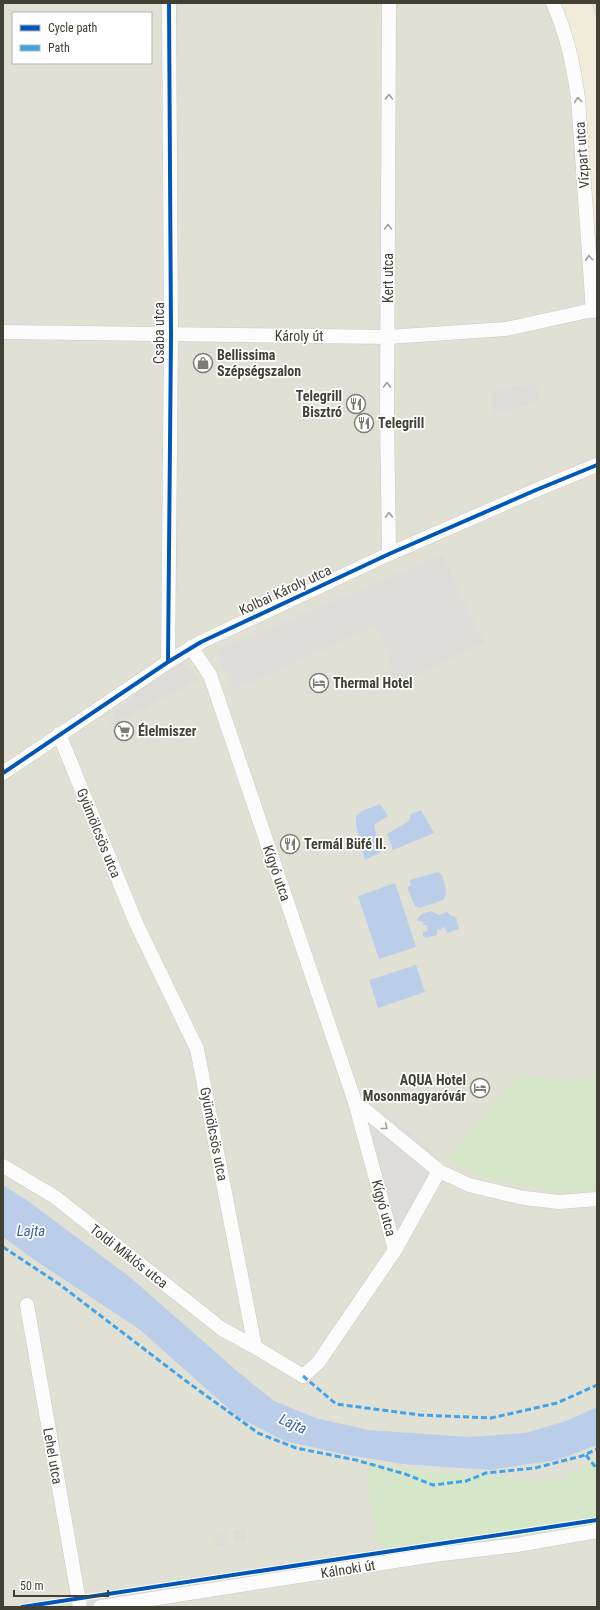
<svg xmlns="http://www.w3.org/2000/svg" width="600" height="1610" viewBox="0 0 600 1610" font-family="'Roboto Condensed',sans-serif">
  <rect width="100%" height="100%" fill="#eeede8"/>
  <path fill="#e1e0d5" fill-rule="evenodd" d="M3,3H597V1607H3ZM13,13H151V63H13Z"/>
  <path fill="#f0ebdb" d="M556,3H591L597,20V295L581,72L566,24Z"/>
  <path fill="#dedcd6" d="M245,1529L246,1542L235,1543L233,1530Z
    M226,1531L228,1545L216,1546L214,1533Z"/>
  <path fill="#d6e7c9" d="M520,1073L535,1078L575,1081L597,1074V1190L564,1194L488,1179L446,1160Z
    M597,1459V1524L415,1553C404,1553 392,1553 383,1546C368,1533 369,1481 368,1462L435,1473L482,1475L507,1477L531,1482L561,1478Z"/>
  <path fill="#dddcd8" d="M536,384L540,401L492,415V393L504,387Z
    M442,555L484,643L396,685L387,668L391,662L376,626L234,690L215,651Z
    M184,662L194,674L200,679L109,727L117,706L134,699L132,691Z
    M382,1110L438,1157L397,1234L370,1132Z"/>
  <path fill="#bbcee9" d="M380,804L388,816L374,825L381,852L365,860L356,826V816L362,811Z
    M421,810L434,833L393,850L387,834L409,821L411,814Z
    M438,872L442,875C444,883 449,893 443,900L420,908L415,906L408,890V887L411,885L410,880Z
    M395,883L416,947L379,959L358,896Z
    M431,911L439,915L448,912L450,915L456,917L459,929L447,933L445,928L442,927V930L440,931L439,929H437V935L426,938L423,936V933L428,930L427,925H422L424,922L417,921C418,914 425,913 431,911Z
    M416,965L425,992L378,1008L369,980Z
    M3,1185L28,1201L131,1278L237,1371L274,1401L316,1418L368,1430L469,1437L525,1433L566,1421L597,1407V1445L557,1460L490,1470L403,1464L342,1454L285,1441L238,1417L139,1329L36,1261L3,1237Z"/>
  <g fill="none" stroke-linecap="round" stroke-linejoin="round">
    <g stroke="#cccbc5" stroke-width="15">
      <path id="minor" d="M553,3C567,35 573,63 578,98L593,311
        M3,332L388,337L506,329L597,309
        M389,554L387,414L389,3
        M191,647L210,675L355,1102L395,1250
        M168,662L171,335L169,3
        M59,734L136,923L197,1049L255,1347
        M3,773L168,662L201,642L389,554L536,490L597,465
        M355,1102L439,1171L469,1185L524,1198L559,1202L597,1199
        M3,1166L55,1197L222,1329L255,1347L303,1376L318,1363L395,1250L439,1171
        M27,1305L80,1607
        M100,1607L434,1555L517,1545L597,1531"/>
    </g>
    <use href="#minor" stroke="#fcfcfc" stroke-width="14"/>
    <path stroke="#3fa4eb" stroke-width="3" stroke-dasharray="6 3" stroke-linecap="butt" d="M3,1247L59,1284L186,1381L258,1433L296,1448L356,1460L405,1474L433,1485L466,1481L486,1473L535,1468L582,1456L597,1449
      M303,1376L336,1404L420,1415L491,1418L557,1403L597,1385
      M586,1455L597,1469"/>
    <g stroke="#fff" stroke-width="6">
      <path id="cycleway" d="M168,662L171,335L169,3
        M3,773L168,662L201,642L389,554L536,490L597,465
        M22,1607L597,1520"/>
    </g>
    <use href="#cycleway" stroke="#0057b8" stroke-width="4"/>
  </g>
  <defs><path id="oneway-chevron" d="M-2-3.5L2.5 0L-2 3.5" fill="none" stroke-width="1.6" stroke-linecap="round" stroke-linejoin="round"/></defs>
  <g stroke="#9f9e98">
    <use href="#oneway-chevron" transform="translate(389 97) rotate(-90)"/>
    <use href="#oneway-chevron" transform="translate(578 100) rotate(-95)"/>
    <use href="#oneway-chevron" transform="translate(388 227) rotate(-90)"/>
    <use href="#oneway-chevron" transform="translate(589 258) rotate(-94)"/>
    <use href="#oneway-chevron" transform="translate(387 385) rotate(-90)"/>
    <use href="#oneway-chevron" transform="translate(389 515) rotate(-91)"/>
    <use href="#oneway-chevron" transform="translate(385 1127) rotate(39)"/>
  </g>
  <defs>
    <g id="shop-ring" transform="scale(1)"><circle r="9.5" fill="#fff" stroke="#7e7d74" stroke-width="1.5"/><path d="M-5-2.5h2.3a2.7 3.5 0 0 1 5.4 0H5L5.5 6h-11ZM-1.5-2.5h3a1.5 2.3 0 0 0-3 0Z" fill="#7e7d74"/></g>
    <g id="restaurant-ring" transform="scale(1)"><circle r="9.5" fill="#fff" stroke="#7e7d74" stroke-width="1.5"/><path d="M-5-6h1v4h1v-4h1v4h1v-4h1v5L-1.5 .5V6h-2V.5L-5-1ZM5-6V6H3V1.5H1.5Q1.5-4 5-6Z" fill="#7e7d74"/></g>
    <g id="hotel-ring" transform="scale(1)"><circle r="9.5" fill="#fff" stroke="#7e7d74" stroke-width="1.5"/><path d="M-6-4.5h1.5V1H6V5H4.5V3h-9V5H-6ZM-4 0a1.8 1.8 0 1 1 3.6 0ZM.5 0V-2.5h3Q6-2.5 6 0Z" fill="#7e7d74"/></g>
    <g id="supermarket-ring" transform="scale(1)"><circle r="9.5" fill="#fff" stroke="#7e7d74" stroke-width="1.5"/><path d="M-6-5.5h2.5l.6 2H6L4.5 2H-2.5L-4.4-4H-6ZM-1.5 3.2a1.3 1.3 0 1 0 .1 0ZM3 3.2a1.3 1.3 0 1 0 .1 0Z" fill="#7e7d74"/></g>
  </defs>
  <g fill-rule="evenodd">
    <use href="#shop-ring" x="203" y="363"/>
    <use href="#restaurant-ring" x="356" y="404"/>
    <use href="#restaurant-ring" x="364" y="423"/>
    <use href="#hotel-ring" x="319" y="683"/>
    <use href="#supermarket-ring" x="124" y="731"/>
    <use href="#restaurant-ring" x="290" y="844"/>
    <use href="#hotel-ring" x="480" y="1088"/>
  </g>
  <g text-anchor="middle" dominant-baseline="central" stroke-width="3.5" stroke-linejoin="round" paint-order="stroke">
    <g font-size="14" fill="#424035" stroke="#fff">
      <text transform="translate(582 155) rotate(-94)">Vízpart utca</text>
      <text transform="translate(388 278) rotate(-90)">Kert utca</text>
      <text transform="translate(159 333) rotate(-90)">Csaba utca</text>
      <text x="299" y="336">Károly út</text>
      <text transform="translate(285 590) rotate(-25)">Kolbai Károly utca</text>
      <text transform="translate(99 833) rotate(68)">Gyümölcsös utca</text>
      <text transform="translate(277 873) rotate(71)">Kígyó utca</text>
      <text transform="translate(214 1134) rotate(79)">Gyümölcsös utca</text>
      <text transform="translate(384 1208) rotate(75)">Kígyó utca</text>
      <text transform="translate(129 1256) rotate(38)">Toldi Miklós utca</text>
      <text transform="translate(53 1456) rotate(80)">Lehel utca</text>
      <text transform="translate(348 1569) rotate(-9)">Kálnoki út</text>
    </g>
    <g font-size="14" font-weight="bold" fill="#424035" stroke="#fff" text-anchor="start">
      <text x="217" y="355">Bellissima<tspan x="217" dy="16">Szépségszalon</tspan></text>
      <text x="342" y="396" text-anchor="end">Telegrill<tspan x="342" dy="16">Bisztró</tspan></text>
      <text x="378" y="423">Telegrill</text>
      <text x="333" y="683">Thermal Hotel</text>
      <text x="138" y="731">Élelmiszer</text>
      <text x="304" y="844">Termál Büfé II.</text>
      <text x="466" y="1080" text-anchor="end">AQUA Hotel<tspan x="466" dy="16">Mosonmagyaróvár</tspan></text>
    </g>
    <g font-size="15" font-style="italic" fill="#3862a5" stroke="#fff">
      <text x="31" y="1231">Lajta</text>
      <text transform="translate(293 1424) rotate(24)">Lajta</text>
    </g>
  </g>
  <rect width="600" height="1610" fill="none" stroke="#424035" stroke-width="8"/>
  <rect x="12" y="12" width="140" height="52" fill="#ffffff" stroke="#b3b3ae"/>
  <rect x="20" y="25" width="20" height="6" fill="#0057b8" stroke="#b3b3ae"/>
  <text x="48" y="32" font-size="12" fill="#424035">Cycle path</text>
  <rect x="20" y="45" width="20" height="6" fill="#3fa4eb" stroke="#b3b3ae"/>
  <text x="48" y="52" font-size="12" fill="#424035">Path</text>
  <path d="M14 1590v6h94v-6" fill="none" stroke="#424035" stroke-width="2"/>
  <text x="20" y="1590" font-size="12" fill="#424035" stroke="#ffffff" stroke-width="3" paint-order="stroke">50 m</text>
</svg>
